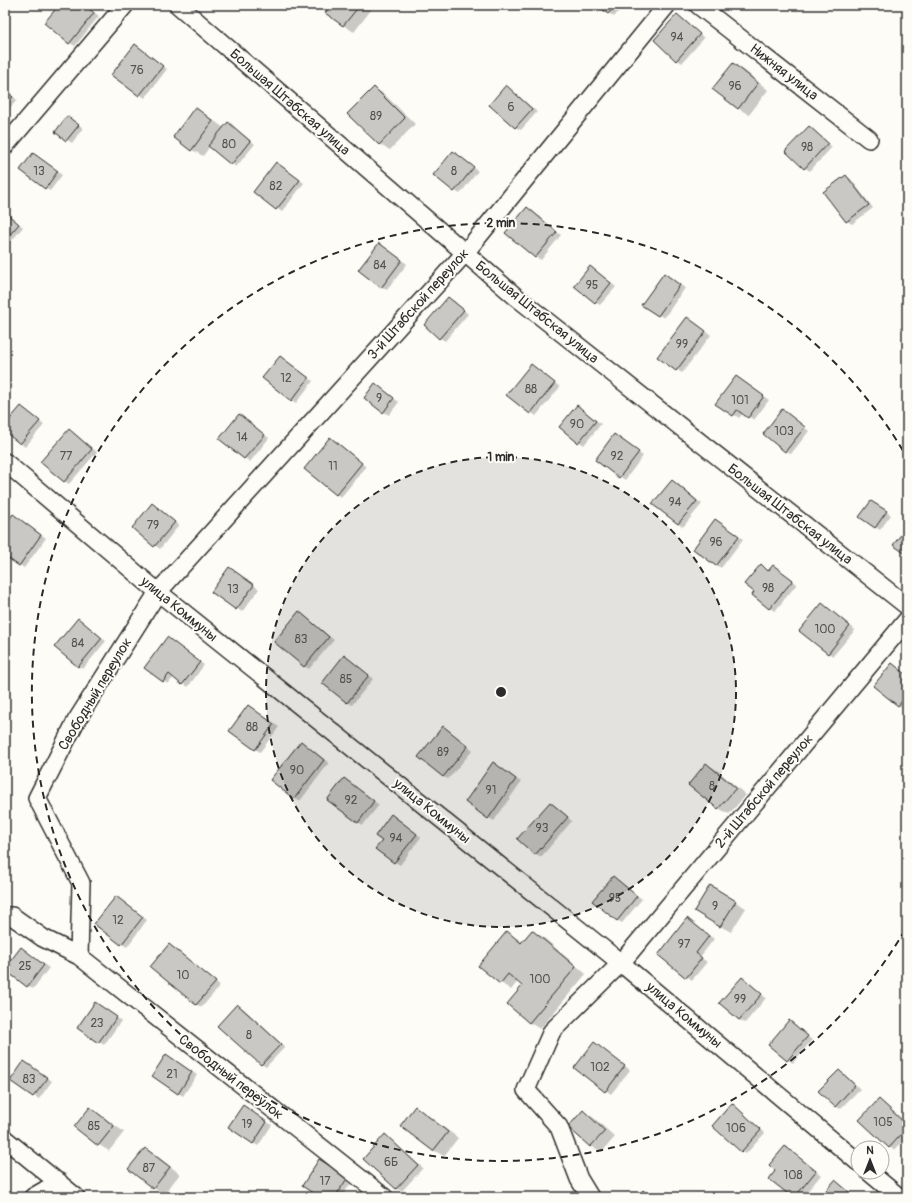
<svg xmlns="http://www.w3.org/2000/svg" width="912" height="1202" viewBox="0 0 912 1202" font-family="Pangolin,sans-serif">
  <rect width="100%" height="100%" fill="#fdfcf7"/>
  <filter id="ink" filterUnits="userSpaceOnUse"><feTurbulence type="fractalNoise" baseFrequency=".025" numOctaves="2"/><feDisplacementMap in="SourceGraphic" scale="8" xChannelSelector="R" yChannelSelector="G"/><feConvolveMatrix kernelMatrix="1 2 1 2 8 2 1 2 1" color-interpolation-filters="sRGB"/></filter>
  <g filter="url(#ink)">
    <path fill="#0003" d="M61,5H85L99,16L75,46L70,43Z
      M333,5H375L354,32L343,25Z
      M598,5H624L614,17Z
      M677,15L682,18L704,38L682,63L677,60Z
      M140,48L167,69L145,98L113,75Z
      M733,64L744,70L768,90L749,115L738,108Z
      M507,87L512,90L537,112L521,130L515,127Z
      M374,88L384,94L415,124L390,150L379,144Z
      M5,89L17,100L5,114Z
      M195,109L206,115L224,128L228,124L233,126L255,144L236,167L210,146L203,156L192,150Z
      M73,120L83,128L72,143L56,132Z
      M809,127L814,130L832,147L810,171L805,168Z
      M453,152L478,171L460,194L455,191Z
      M34,154L62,175L50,191L45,188Z
      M281,166L304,183L282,212L254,192Z
      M846,176L851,179L873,208L852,224L847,221Z
      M528,208L533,211L561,235L541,260L536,257Z
      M5,212L23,227L5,249Z
      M380,244L407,264L387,290L382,287Z
      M591,267L616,287L600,305L595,302Z
      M669,277L685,288L664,318L659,315Z
      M448,298L454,301L468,314L445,341L440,338Z
      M692,321L711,335L682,373L658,357Z
      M281,357L313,381L296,403L291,400Z
      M536,368L560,387L536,416L508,395Z
      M741,380L769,400L754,420L743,413L739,418L717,403Z
      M380,388L399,402L389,415L384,412Z
      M21,407L44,425L25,447L5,431V426Z
      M582,409L601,424L584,445L560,427Z
      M787,414L809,431L791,454L764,434Z
      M239,415L269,438L250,462L220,438Z
      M69,430L74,433L97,452L69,484L64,481Z
      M614,435L643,456L625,480L596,460Z
      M330,439L336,441L366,467L341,497L336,494Z
      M673,481L678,484L702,504L683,527L678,524Z
      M152,505L179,525L160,549L133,528Z
      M876,505L891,515L880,530L875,527Z
      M18,518L46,538L24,568L5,555V526Z
      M716,520L743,539L721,568L716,565Z
      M761,565L769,571L774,566L797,584L775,611L769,608L755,592Z
      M230,568L259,589L242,612L213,592Z
      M827,607L855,630L833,656L828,653Z
      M300,613L305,616L334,640L309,669L304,666Z
      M78,620L106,641L83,669L78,666Z
      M167,638L204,665L188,687L174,677L168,684L163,681Z
      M345,656L373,679L352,705L347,702Z
      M907,675V704L904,708L898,705Z
      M249,706L279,727L260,752L255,749Z
      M443,727L473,750L448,779L443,777Z
      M306,745L329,763L300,801L294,798Z
      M706,764L717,770L746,795L729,814L718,808Z
      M499,767L521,782L494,821L489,818Z
      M349,782L379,805L363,825L358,822Z
      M550,803L555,806L572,821L541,857L536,854Z
      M397,818L421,837L400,865L395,862L383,841Z
      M613,877L642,899L622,923L617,920Z
      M710,887L746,908L731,932L720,926Z
      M121,900L147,920L127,947L122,944Z
      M692,922L714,939L700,957L707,962L692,980L659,955Z
      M532,931L543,937L586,974L540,1029L530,1023L508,1004L523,986L518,981L511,990L501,983L479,966L507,933L523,942Z
      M169,945L174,948L220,986L202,1007L197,1005L151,967Z
      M21,948L49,968L33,989L28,986Z
      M742,978L747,981L766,998L745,1023L739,1020L720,1003Z
      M238,1005L243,1008L285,1047L266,1067L261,1064Z
      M101,1006L121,1021L104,1045L78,1028Z
      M794,1025L812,1040L793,1063L788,1060Z
      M600,1047L630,1070L611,1094L576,1068Z
      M172,1058L197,1075L183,1096L178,1093Z
      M25,1062L52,1081L39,1099L11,1080Z
      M839,1071L844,1074L860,1089L840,1109L835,1106Z
      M879,1100L884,1103L907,1124V1136L894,1150L889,1147Z
      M732,1105L737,1108L765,1133L746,1154L741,1151Z
      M415,1107L426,1114L458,1138L444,1156L433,1150Z
      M90,1108L101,1115L124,1132L109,1151L99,1145Z
      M248,1110L272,1125L258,1146L253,1143Z
      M583,1112L594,1118L615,1137L602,1152L591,1146Z
      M390,1139L423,1168L402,1191L397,1189L364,1159Z
      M145,1149L156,1155L180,1174L164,1194L153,1188Z
      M790,1150L821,1175L803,1197H793Z
      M319,1160L352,1181L342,1197H321Z"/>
    <path fill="#c9c8c4" stroke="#2b2b2b" d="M59,5H85L94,13L69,44L44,23Z
      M331,5H360L343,26L325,13Z
      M597,5H616L608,14Z
      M677,14L700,34L676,61L654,40Z
      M135,44L163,66L139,96L111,75Z
      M733,63L758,83L738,109L712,89Z
      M506,85L532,109L515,128L489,105Z
      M374,87L405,118L379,145L347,114Z
      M5,90L13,97L5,105Z
      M195,107L213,121L191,151L173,137Z
      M67,116L79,125L66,141L55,132Z
      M228,122L250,141L231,165L208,146Z
      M809,126L828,143L804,169L785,151Z
      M453,151L474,167L454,192L433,175Z
      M33,153L58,171L45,189L20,170Z
      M276,162L300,180L276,210L253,192Z
      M846,175L869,205L846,222L823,192Z
      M527,207L557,232L535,258L505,233Z
      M5,212L19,224L5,240Z
      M379,243L402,260L381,288L358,270Z
      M590,266L611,283L595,303L574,286Z
      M664,273L680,285L658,316L641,305Z
      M448,297L464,310L439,339L424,325Z
      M687,317L706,331L676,371L657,357Z
      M280,356L309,378L291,401L262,378Z
      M531,364L555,383L530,414L506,395Z
      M736,376L764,396L748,418L737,410L733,416L715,404Z
      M375,383L394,398L383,413L364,398Z
      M577,405L596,421L578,443L559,427Z
      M21,406L40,421L20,444L5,432V425Z
      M782,409L805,427L785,452L763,434Z
      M239,414L265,435L244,459L219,439Z
      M69,429L92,449L64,482L40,462Z
      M614,434L639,452L619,478L595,460Z
      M330,437L362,463L336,495L304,469Z
      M672,480L697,501L678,524L652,504Z
      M871,501L887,511L875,528L859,517Z
      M152,503L175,522L154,547L132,528Z
      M13,514L41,535L19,566L5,556V525Z
      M715,519L739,536L716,566L693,549Z
      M907,527V555L893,545Z
      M761,564L768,571L773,565L793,580L769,609L752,595L754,592L744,584Z
      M229,567L254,585L236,610L211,592Z
      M822,603L850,626L828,654L799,631Z
      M299,611L329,637L304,667L274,642Z
      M78,618L102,638L78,667L54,647Z
      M167,637L200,662L182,685L169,674L163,682L144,668Z
      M344,655L369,675L347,703L322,683Z
      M892,663L907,675V695L898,706L873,686Z
      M248,705L274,724L255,750L229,731Z
      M443,726L468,746L443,777L418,757Z
      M301,741L324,760L294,799L270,780Z
      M493,762L516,779L488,819L465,802Z
      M706,763L736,788L718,809L688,785Z
      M344,778L374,801L358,823L327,800Z
      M550,802L568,817L535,855L517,839Z
      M391,814L417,834L394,863L375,849L382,841L375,836Z
      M613,876L637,896L617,921L592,901Z
      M710,885L736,901L720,927L694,911Z
      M116,896L143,917L121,945L94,924Z
      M687,918L709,936L696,953L702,958L686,978L658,955Z
      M532,930L576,967L529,1023L507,1004L522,986L508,974L500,984L478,966L507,931L521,943Z
      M169,944L216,982L196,1005L150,967Z
      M21,947L44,965L27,987L5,970V968Z
      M742,977L762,994L739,1020L719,1003Z
      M95,1002L117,1017L98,1043L77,1028Z
      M237,1004L281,1044L261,1065L217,1026Z
      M789,1020L808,1036L787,1061L768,1045Z
      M594,1042L625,1066L605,1092L574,1068Z
      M166,1054L192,1072L178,1094L152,1076Z
      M24,1061L48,1078L33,1097L10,1081Z
      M839,1070L855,1085L835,1107L818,1091Z
      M879,1099L907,1125V1128L889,1148L859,1120Z
      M732,1103L761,1130L741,1152L712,1126Z
      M243,1105L267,1122L253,1144L228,1127Z
      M415,1106L448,1132L433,1151L400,1126Z
      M90,1107L114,1126L98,1146L74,1127Z
      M583,1110L605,1131L590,1147L568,1127Z
      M385,1134L418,1165L396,1189L363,1159Z
      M785,1146L816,1171L795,1197H792L769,1179L775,1171L769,1165Z
      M145,1148L170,1167L153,1189L128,1169Z
      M319,1159L348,1177L335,1197H319L302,1186Z
      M835,1180L855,1197H820Z
      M643,1190L651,1197H637Z"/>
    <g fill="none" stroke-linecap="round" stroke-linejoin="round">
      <g stroke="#2b2b2b" stroke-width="20">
        <path id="minor" d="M178,5L515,296L907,606
          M698,5L869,139
          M5,146L125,5
          M5,462L158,592L621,963L858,1162
          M5,916H12L43,938L79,956
          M5,1139L76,1197
          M869,1172L899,1197
          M33,1197L59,1182
          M384,1197L79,956L81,883L37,798L76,721L158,592L465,253L667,5
          M590,1197L579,1179L559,1127L526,1090L552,1031L621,963L907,620"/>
      </g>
      <use href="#minor" stroke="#fdfcf7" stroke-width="17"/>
    </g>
  </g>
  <circle cx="501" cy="692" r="235" fill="#2b2b2b" fill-opacity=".12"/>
  <g fill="none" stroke="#2b2b2b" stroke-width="2" stroke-dasharray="7 5">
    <circle cx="501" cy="692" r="235"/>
    <path d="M905 930A469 469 0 1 1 905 454"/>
  </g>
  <g text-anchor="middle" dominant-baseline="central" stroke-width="4" stroke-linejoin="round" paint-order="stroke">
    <g font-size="12" fill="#525251">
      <text x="677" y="37">94</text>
      <text x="137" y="70">76</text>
      <text x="735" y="86">96</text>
      <text x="511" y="107">6</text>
      <text x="376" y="116">89</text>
      <text x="229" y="144">80</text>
      <text x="807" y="147">98</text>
      <text x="39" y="171">13</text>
      <text x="454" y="171">8</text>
      <text x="276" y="186">82</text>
      <text x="380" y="265">84</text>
      <text x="592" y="285">95</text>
      <text x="682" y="344">99</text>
      <text x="286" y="378">12</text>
      <text x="531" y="389">88</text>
      <text x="379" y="398">9</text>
      <text x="740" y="400">101</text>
      <text x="577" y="424">90</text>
      <text x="784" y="431">103</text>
      <text x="242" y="437">14</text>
      <text x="66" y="456">77</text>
      <text x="617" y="456">92</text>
      <text x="333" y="466">11</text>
      <text x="675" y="502">94</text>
      <text x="153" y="525">79</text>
      <text x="716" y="542">96</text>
      <text x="768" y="588">98</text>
      <text x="233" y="589">13</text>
      <text x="825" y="629">100</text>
      <text x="301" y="639">83</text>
      <text x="78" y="643">84</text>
      <text x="346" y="679">85</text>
      <text x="252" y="727">88</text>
      <text x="443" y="752">89</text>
      <text x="297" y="770">90</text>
      <text x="712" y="786">8</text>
      <text x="491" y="790">91</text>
      <text x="351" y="800">92</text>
      <text x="542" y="828">93</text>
      <text x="396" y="838">94</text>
      <text x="615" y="898">95</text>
      <text x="715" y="906">9</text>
      <text x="118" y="920">12</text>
      <text x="684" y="944">97</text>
      <text x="25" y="966">25</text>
      <text x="183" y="975">10</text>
      <text x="540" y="979">100</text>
      <text x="740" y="999">99</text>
      <text x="97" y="1023">23</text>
      <text x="249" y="1035">8</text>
      <text x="600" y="1067">102</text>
      <text x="172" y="1074">21</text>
      <text x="29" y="1079">83</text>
      <text x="883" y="1122">105</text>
      <text x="247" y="1124">19</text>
      <text x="94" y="1126">85</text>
      <text x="736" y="1128">106</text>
      <text x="391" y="1162">6Б</text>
      <text x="149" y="1168">87</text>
      <text x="793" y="1175">108</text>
      <text x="325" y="1181">17</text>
    </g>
    <g font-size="14" fill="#2b2b2b" stroke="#fdfcf7">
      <text transform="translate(784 72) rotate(38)">Нижняя улица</text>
      <text transform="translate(290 102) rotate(41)">Большая Штабская улица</text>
      <text transform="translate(418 304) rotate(-48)">3-й Штабской переулок</text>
      <text transform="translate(537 312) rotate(39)">Большая Штабская улица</text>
      <text transform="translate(790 514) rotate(38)">Большая Штабская улица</text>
      <text transform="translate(179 609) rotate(39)">улица Коммуны</text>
      <text transform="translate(95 694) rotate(-59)">Свободный переулок</text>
      <text transform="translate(764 791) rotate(-50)">2-й Штабской переулок</text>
      <text transform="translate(432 811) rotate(39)">улица Коммуны</text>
      <text transform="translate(684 1015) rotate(40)">улица Коммуны</text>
      <text transform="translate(231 1077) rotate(38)">Свободный переулок</text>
    </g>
  </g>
  <circle cx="501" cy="692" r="6" fill="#2b2b2b" stroke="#fdfcf7" stroke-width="2"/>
  <g font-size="12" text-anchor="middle" font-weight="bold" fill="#2b2b2b" stroke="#fdfcf7" stroke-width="4" stroke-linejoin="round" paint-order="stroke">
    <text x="501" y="227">2 min</text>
    <text x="501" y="461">1 min</text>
  </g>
  <rect width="912" height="1202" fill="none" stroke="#fdfcf7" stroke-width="20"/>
  <rect x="10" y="10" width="892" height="1182" fill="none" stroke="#2b2b2b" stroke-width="1.5" filter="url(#ink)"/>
  <g transform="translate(870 1160)"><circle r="19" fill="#fdfcf7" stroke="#a9a8a5"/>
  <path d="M0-3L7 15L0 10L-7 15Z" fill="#2b2b2b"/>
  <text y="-6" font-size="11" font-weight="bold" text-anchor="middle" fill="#2b2b2b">N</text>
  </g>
</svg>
